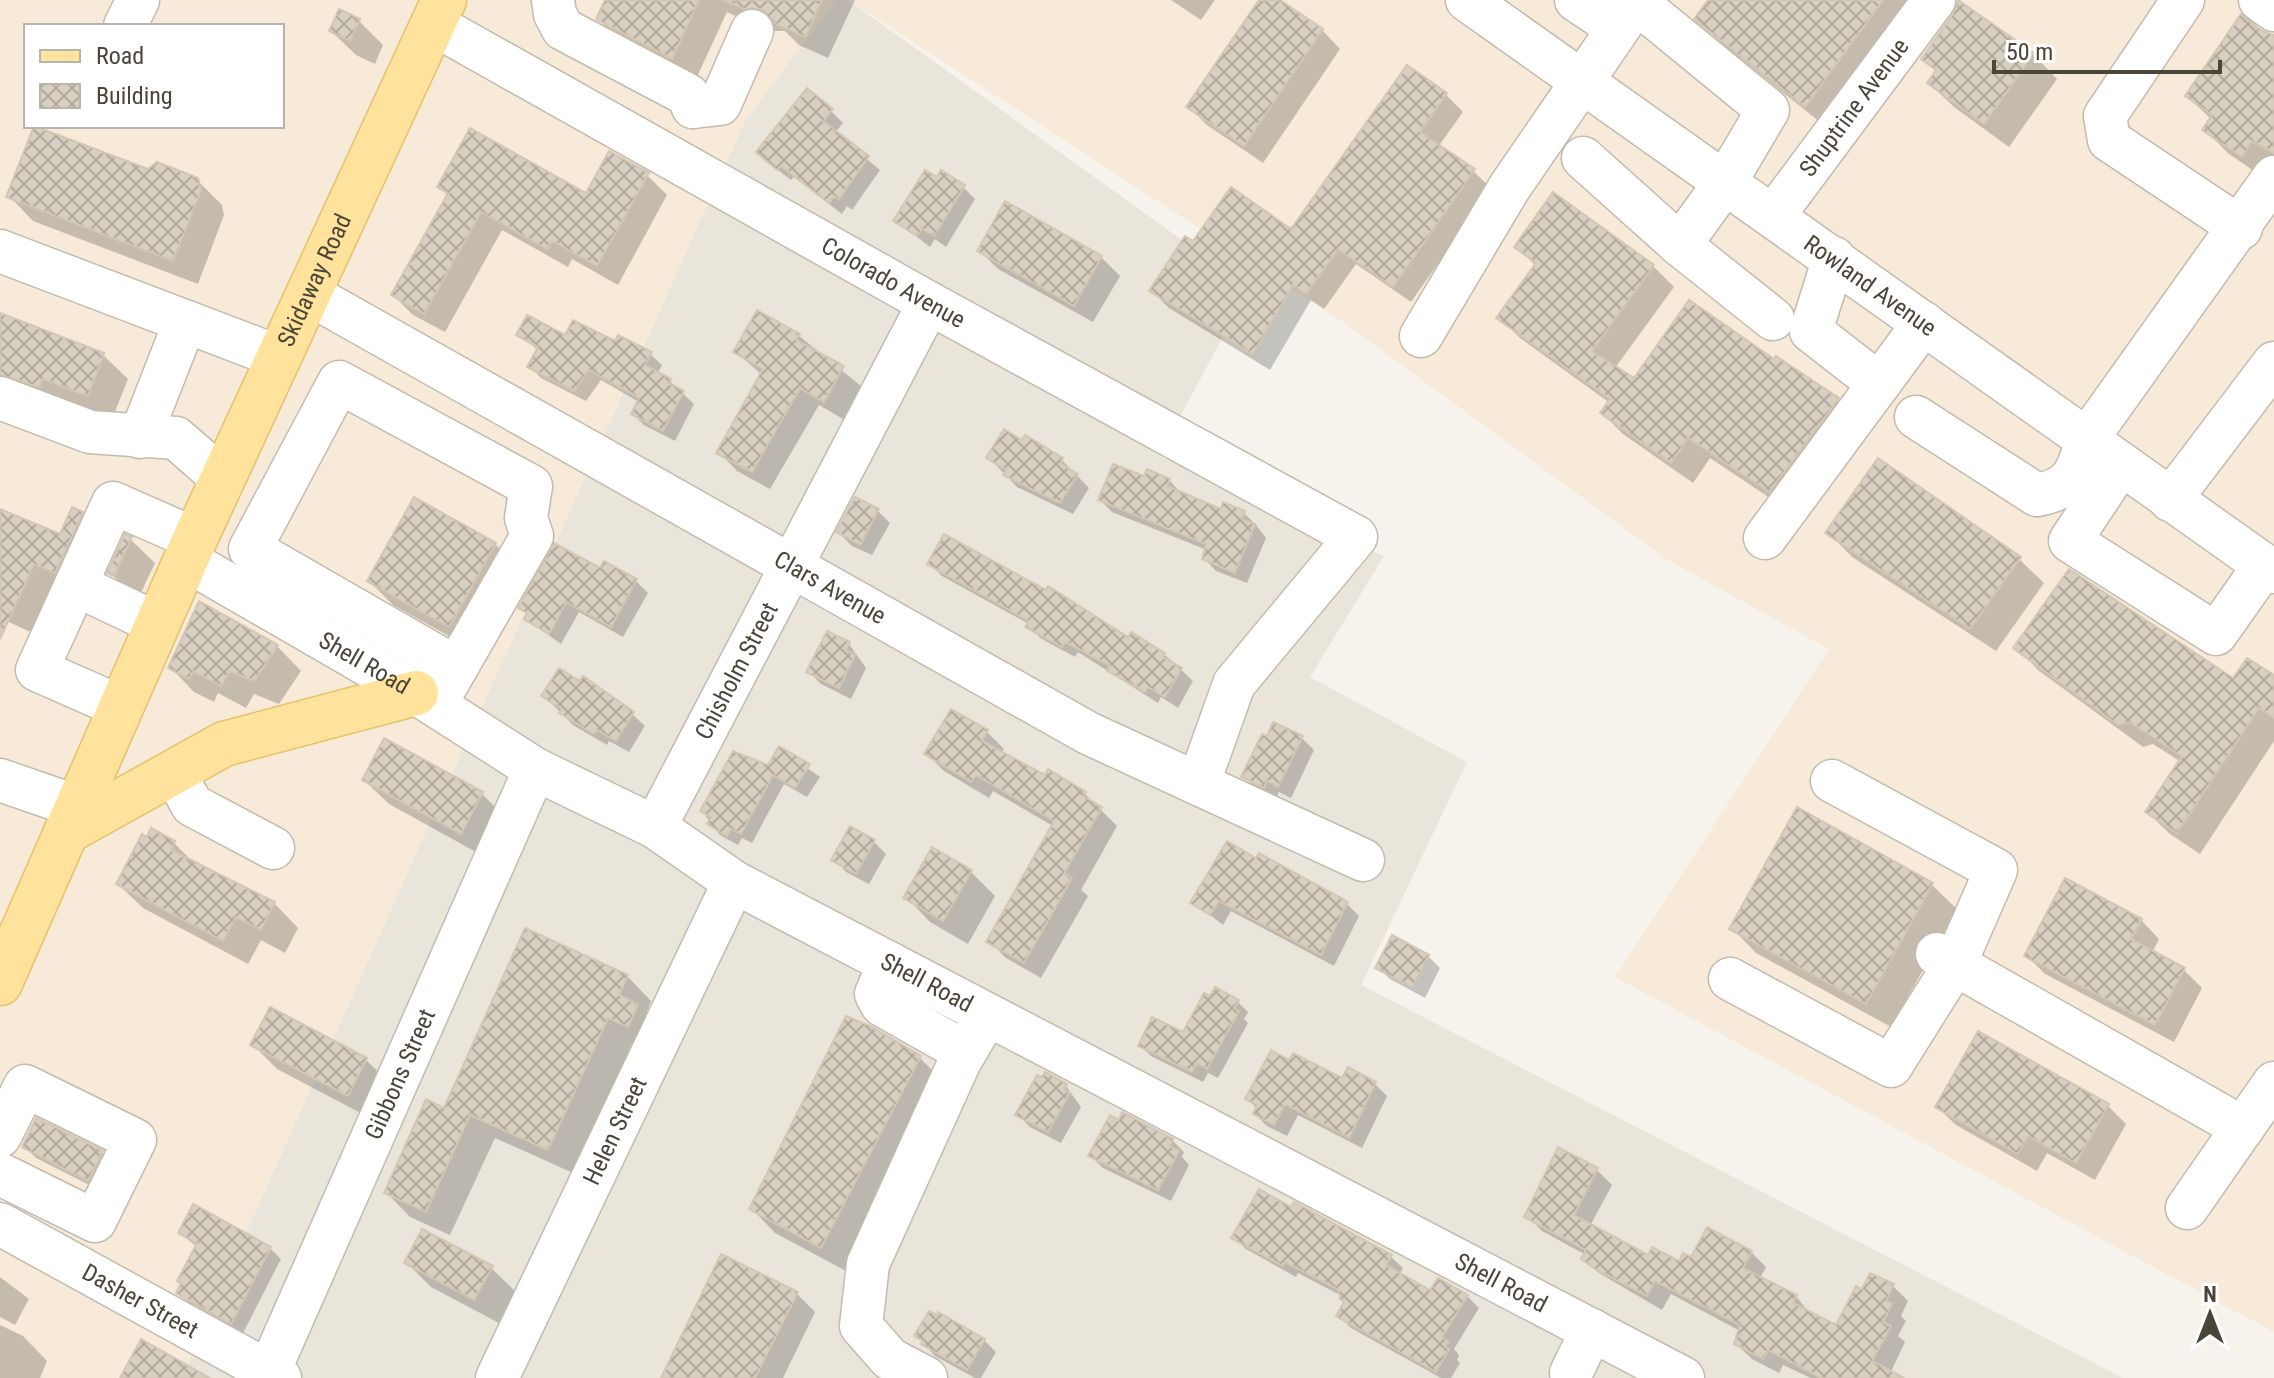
<svg xmlns="http://www.w3.org/2000/svg" width="2274" height="1378" viewBox="0 0 2274 1378" font-family="'Roboto Condensed',sans-serif">
  <defs>
    <pattern id="building-cross-hatch" width="8" height="8" patternUnits="userSpaceOnUse" patternTransform="scale(2)"><rect width="8" height="8" fill="#d8cfc1"/><path d="M0 0l8 8M0 8l8-8" fill="none" stroke="#b1aa9e"/></pattern>
  </defs>
  <rect width="100%" height="100%" fill="#f6f3ec"/>
  <path fill="#eae5da" d="M836,0H848L1249,288L1159,456L1384,556L1310,677L1467,762L1361,985L2123,1378H181L745,121Z"/>
  <path fill="#f7ead8" fill-rule="evenodd" d="M0,0H836L745,121L181,1378H0ZM26,26H282V126H26Z
    M849,0H2274V1332L1615,977L1829,649L1666,559L1343,322Z"/>
  <path fill="#0003" d="M607,0H855L828,58L799,45L785,31H768L727,12L695,81L621,42L598,19Z
    M1171,0H1215L1201,20Z
    M1262,0H1276L1322,30L1340,49L1263,163L1207,125L1189,107Z
    M1711,0H1925L1830,130L1721,43L1697,19Z
    M340,12L359,21L383,45L375,64L356,55L331,31Z
    M2242,17L2274,38V169L2267,180L2229,154L2205,130L2212,120L2187,96Z
    M2033,54L2057,79L2009,147L1954,107L1929,83L1937,72L1923,59Z
    M1446,95L1463,112L1438,147L1473,171L1491,188L1411,302L1356,264L1324,309L1311,300L1270,370L1169,308L1152,291L1193,244L1292,232Z
    M831,111L843,123L835,133L880,170L852,210L847,206L842,214L794,177L791,180L770,164Z
    M647,175L667,195L618,285L572,259L568,267L502,230L445,332L413,315L393,295L448,196L440,187L587,196Z
    M937,179L963,187L975,199L946,247L935,239L930,247L895,220Z
    M197,180L222,205L224,215L198,284L33,221L9,196Z
    M1516,246L1653,266L1674,287L1615,368L1635,381L1775,362L1837,399L1858,420L1791,512L1710,458L1693,483L1623,434L1602,413L1610,403L1520,338L1499,317L1536,266Z
    M980,251L1101,257L1120,276L1093,322L998,269Z
    M0,316L103,355L128,379L112,419L0,388Z
    M519,335L616,343L650,354L662,365L657,374L670,381L694,404L675,441L644,425L633,414L639,402L601,380L586,401L541,378L530,367L538,350Z
    M798,335L861,386L843,419L819,405L770,489L737,471L719,452L762,375L736,352Z
    M1026,438L1062,460L1089,488L1073,514L1017,487L989,458L1023,443Z
    M1145,479L1169,480L1181,493L1222,511L1244,513L1256,525L1266,538L1247,583L1216,571L1204,558L1207,550L1112,512L1100,500Z
    M0,511L61,536L82,513L106,538L37,635L0,618Z
    M878,511L890,523L872,555L852,546L840,534Z
    M1828,532L2019,559L2044,583L1996,651L1852,557Z
    M130,539L155,563L138,599L110,573Z
    M495,544L520,568L474,650L393,605L369,581Z
    M930,564L1164,654L1193,681L1178,708L1161,697L1158,703L1078,652L1075,657L1040,638L1029,624L942,576Z
    M600,571L636,581L648,593L623,637L579,612L561,644L526,619L528,615L521,608Z
    M849,644L866,668L851,699L821,684L809,672Z
    M277,646L301,671L279,704L254,694L246,708L218,693L214,702L194,692L170,667Z
    M2016,647L2233,681L2274,678V741L2200,854L2170,834L2147,812L2181,762L2153,744L2143,747L2038,670Z
    M544,696L632,714L645,726L629,752L609,741L607,745L573,725Z
    M952,712L987,732L1004,749L1001,754L1084,793L1117,826L1081,890L1088,896L1041,978L1006,958L989,941L1053,826L993,791L989,798L944,771L927,754Z
    M1302,738L1314,750L1291,798L1279,792L1276,798L1256,789L1244,777L1268,739Z
    M780,749L820,777L807,797L784,784L752,843L742,838L738,845L720,835L702,811L768,768Z
    M364,780L482,794L506,818L485,857L389,804Z
    M1797,810L1932,885L1957,909L1891,1027L1756,953L1732,928Z
    M874,842L886,854L869,884L846,872L834,859Z
    M174,843L195,864L274,903L298,928L285,953L261,940L248,964L143,908L118,884Z
    M933,850L971,872L995,896L968,944L930,922L906,897Z
    M1256,861L1347,904L1359,916L1334,966L1231,911L1223,925L1193,902Z
    M2141,920L2159,939L2152,953L2184,970L2202,988L2174,1042L2045,974L2026,955Z
    M1428,956L1440,968L1425,998L1390,979L1378,967Z
    M627,976L651,1001L646,1014L662,1030L652,1050L633,1041L573,1173L495,1138L450,1235L410,1217L386,1192L445,1110Z
    M1237,1001L1248,1012L1244,1019L1248,1023L1218,1078L1208,1073L1203,1082L1151,1056L1140,1045L1184,1035Z
    M271,1010L366,1060L391,1084L372,1119L277,1069L253,1045Z
    M1979,1033L2108,1106L2126,1124L2095,1180L2047,1153L2037,1171L1956,1125L1937,1107Z
    M920,1058L944,1082L846,1271L775,1233L751,1208Z
    M1290,1063L1343,1081L1375,1084L1387,1096L1362,1148L1298,1115L1287,1136L1267,1126L1255,1114L1257,1109L1248,1099Z
    M1066,1086L1081,1107L1061,1143L1030,1127L1018,1115Z
    M1119,1123L1172,1140L1184,1152L1182,1157L1189,1165L1171,1201L1103,1168L1091,1156Z
    M24,1146L102,1153L114,1165L101,1191L36,1158Z
    M1558,1150L1597,1170L1612,1185L1590,1226L1648,1257L1680,1264L1751,1252L1766,1267L1760,1278L1796,1296L1810,1314L1837,1328L1863,1291L1893,1286L1908,1301L1901,1316L1906,1321L1898,1336L1905,1342L1888,1378H1811L1783,1365L1779,1373L1752,1359L1736,1344L1740,1331L1671,1294L1662,1310L1599,1273L1584,1258L1586,1255L1542,1231L1527,1216Z
    M180,1233L270,1248L281,1259L243,1333L190,1304L178,1293L197,1247Z
    M1234,1237L1390,1256L1403,1268L1399,1275L1431,1293L1467,1296L1479,1308L1454,1349L1459,1355L1457,1360L1460,1363L1451,1378H1441L1351,1328L1339,1316L1346,1302L1342,1296L1298,1273L1296,1277L1246,1249Z
    M407,1263L491,1268L516,1292L499,1323L431,1287Z
    M0,1277L29,1299L15,1325L0,1317Z
    M796,1293L815,1312L783,1378H663Z
    M0,1325L23,1336L47,1361L40,1378H0Z
    M917,1336L984,1340L996,1352L981,1378H975L935,1356Z"/>
  <path fill="url(#building-cross-hatch)" stroke="#d3c7b4" stroke-width="2" d="M605,0H699L672,59L596,19Z
    M723,0H822L805,37L774,23L762,9H744Z
    M1259,0H1280L1323,29L1244,146L1186,107Z
    M1708,0H1883L1805,107L1694,19Z
    M1958,0L2034,53L1984,124L1927,83L1936,70L1921,59L1953,14Z
    M339,9L360,19L350,41L329,31Z
    M2241,14L2260,30L2274,35V153L2252,141L2242,157L2202,130L2212,115L2185,96Z
    M1407,65L1447,93L1420,132L1475,169L1393,287L1338,249L1306,294L1293,285L1253,354L1149,291L1185,236L1193,241L1231,187L1291,229Z
    M807,88L833,109L823,121L869,156L839,199L834,196L829,203L781,166L777,170L756,152Z
    M34,126L148,169L157,162L198,178L201,190L173,261L6,197Z
    M470,128L586,193L609,151L649,173L597,266L552,241L547,249L481,212L424,314L391,295L448,193L437,187Z
    M925,170L937,177L941,170L965,185L934,236L922,229L917,236L893,221Z
    M1553,192L1654,265L1592,351L1634,378L1689,300L1774,359L1776,356L1839,398L1769,492L1688,438L1671,463L1600,413L1610,399L1496,318L1536,263L1514,247Z
    M1005,201L1102,256L1074,306L977,251Z
    M757,310L800,334L796,340L844,366L824,402L800,388L752,472L716,453L763,369L733,352Z
    M0,313L104,353L88,396L43,379L39,387L0,375Z
    M527,315L565,335L573,320L615,341L618,335L652,352L645,365L671,379L669,383L684,391L663,431L631,414L639,398L589,370L574,391L527,367L538,347L516,335Z
    M1004,429L1022,440L1025,435L1063,458L1060,463L1078,474L1060,503L1003,475L1006,470L986,458Z
    M1878,458L2021,557L1970,629L1825,533Z
    M1113,464L1144,476L1147,469L1170,479L1167,486L1221,509L1223,502L1245,511L1242,519L1255,524L1235,573L1202,559L1206,544L1098,500Z
    M414,497L496,543L449,627L367,581Z
    M855,497L879,509L860,545L836,532Z
    M72,507L83,512L55,573L34,564L0,639V509L60,534Z
    M125,534L132,537L114,576L107,573Z
    M944,534L1046,590L1048,586L1128,637L1131,632L1165,653L1163,657L1182,668L1165,697L1148,687L1145,692L1107,671L1110,666L1086,653L1065,642L1062,647L1025,627L1029,621L927,564Z
    M554,543L600,568L604,561L637,579L611,627L566,602L549,634L524,619L527,613L518,608Z
    M2069,569L2233,678L2247,658L2274,675V718L2259,708L2177,833L2145,812L2182,756L2129,722L2118,725L2013,648Z
    M199,601L278,645L254,681L230,671L221,686L193,671L189,679L168,668Z
    M827,631L850,642L846,650L855,655L839,688L806,672Z
    M559,668L580,681L583,676L634,712L616,741L597,730L594,734L559,713L562,709L541,696Z
    M951,709L988,730L982,741L1045,775L1048,769L1086,792L1083,796L1102,807L1064,873L1072,878L1024,963L986,942L1054,821L976,775L971,782L924,754Z
    M1273,722L1303,736L1278,787L1267,781L1264,788L1241,777L1262,734L1267,736Z
    M384,738L483,792L461,834L362,780Z
    M779,746L810,764L795,788L773,775L741,834L731,829L727,836L707,824L711,817L700,811L733,751L768,765Z
    M1797,807L1933,883L1866,1004L1729,929Z
    M850,826L875,840L856,874L831,860Z
    M151,828L175,841L171,850L275,902L261,930L236,917L223,941L116,884L142,834L147,837Z
    M1227,841L1256,858L1259,853L1348,902L1321,955L1219,901L1210,915L1190,903Z
    M932,847L972,870L943,921L903,898Z
    M2065,878L2142,919L2131,939L2185,968L2155,1025L2024,956Z
    M525,928L628,975L619,995L638,1004L628,1027L608,1018L548,1150L470,1115L426,1212L384,1193L426,1099L444,1108Z
    M1392,935L1429,955L1412,987L1375,968Z
    M1215,987L1239,1000L1234,1008L1239,1011L1207,1069L1197,1063L1192,1072L1138,1046L1152,1017L1183,1032L1204,993L1210,996Z
    M270,1007L367,1058L348,1096L250,1045Z
    M846,1016L870,1026L921,1056L821,1248L749,1209Z
    M1978,1031L2109,1104L2076,1163L2028,1136L2018,1154L1935,1107Z
    M1271,1050L1289,1060L1293,1053L1342,1078L1348,1067L1376,1082L1349,1138L1285,1104L1274,1125L1253,1114L1257,1105L1245,1099Z
    M1045,1072L1067,1084L1064,1090L1070,1093L1048,1132L1015,1115L1037,1075L1042,1077Z
    M1122,1112L1173,1139L1170,1146L1179,1151L1158,1190L1088,1156L1110,1115L1119,1120Z
    M36,1118L103,1151L88,1181L22,1147Z
    M1558,1147L1598,1168L1574,1215L1648,1255L1652,1247L1679,1261L1683,1253L1691,1257L1707,1227L1752,1251L1743,1268L1797,1295L1793,1303L1836,1325L1856,1286L1862,1289L1870,1273L1894,1284L1886,1301L1892,1304L1883,1322L1891,1326L1872,1361L1904,1378H1821L1772,1352L1768,1351L1763,1359L1734,1344L1740,1325L1655,1281L1647,1296L1595,1269L1581,1259L1586,1250L1524,1217Z
    M1259,1189L1291,1207L1294,1202L1392,1255L1386,1265L1430,1290L1438,1278L1468,1295L1442,1337L1449,1341L1445,1347L1449,1349L1436,1372L1336,1316L1344,1302L1340,1299L1339,1290L1285,1262L1283,1266L1231,1238Z
    M193,1204L271,1247L231,1324L176,1293L181,1283L177,1281L197,1243L178,1233Z
    M422,1229L493,1266L474,1300L404,1263Z
    M721,1254L798,1292L755,1378H661Z
    M929,1311L937,1315L938,1312L985,1339L967,1370L921,1344L923,1341L914,1336Z
    M141,1339L210,1378H120Z"/>
  <g fill="none" stroke-linecap="round" stroke-linejoin="round">
    <g stroke="#c2bbae" stroke-width="45">
      <g id="minor">
        <path d="M553,0L555,14L563,29L688,95L693,107"/>
        <path id="s1" d="M1467,0L2274,572"/>
        <path d="M1576,0L1618,28"/>
        <path d="M2183,0L2105,116L2109,140L2241,228"/>
        <path d="M2260,0L2274,10"/>
        <path d="M1636,2L1768,110L1726,181L1680,245L1773,319"/>
        <path id="s2" d="M433,24L929,303L1356,537L1234,684L1199,782"/>
        <path d="M125,26L138,0"/>
        <path d="M693,107L720,104L752,31"/>
        <path d="M1583,158L1680,245"/>
        <path id="s3" d="M1774,215L1934,0"/>
        <path d="M0,251L279,357"/>
        <path d="M1834,258L1811,331L1879,384"/>
        <path id="s4" d="M309,294L1088,733L1363,860"/>
        <path d="M1421,336L1509,188L1638,0"/>
        <path d="M0,398L90,432L176,438L223,479"/>
        <path d="M1916,417L2037,495C2072,489 2078,472 2087,439L2274,177"/>
        <path d="M140,437L185,322"/>
        <path d="M2121,464L2070,541L2216,634L2264,566"/>
        <path d="M2170,500L2274,363"/>
        <path d="M1765,538L1924,323"/>
        <path id="s5" d="M186,560L416,693L535,769L655,827L734,882L1683,1378"/>
        <path d="M76,585L158,624"/>
        <path d="M435,705L532,536L526,518L531,486L339,382L250,549L455,667"/>
        <path d="M121,707L37,670L113,503L195,539"/>
        <path d="M174,772L192,805L273,848"/>
        <path d="M0,780L78,807"/>
        <path id="s6" d="M655,827L929,303"/>
        <path d="M1937,954L2243,1128"/>
        <path d="M889,963L876,994L882,1005L965,1052"/>
        <path d="M1730,979L1891,1066L1955,964L1996,870L1832,781"/>
        <path d="M0,1136L25,1086L135,1140L95,1221L0,1174"/>
        <path d="M2187,1208L2274,1083"/>
        <path id="s7" d="M0,1224L280,1378"/>
        <path d="M1571,1373L1592,1330"/>
        <path id="s8" d="M266,1378L535,769"/>
        <path id="s9" d="M497,1378L734,882"/>
        <path d="M926,1378L890,1359L861,1326L868,1264L960,1061L987,1015"/>
      </g>
    </g>
    <g stroke="#e6c16a" stroke-width="47">
      <g id="major">
        <path d="M66,832L224,744L416,693"/>
        <path id="s10" d="M0,983L195,539L444,0"/>
      </g>
    </g>
    <use href="#minor" stroke="#fff" stroke-width="42"/>
    <use href="#major" stroke="#ffe39c" stroke-width="44"/>
  </g>
  <g text-anchor="middle" dominant-baseline="central" stroke-width="7" stroke-linejoin="round" paint-order="stroke">
    <g font-size="24" fill="#4b4439" stroke="#fff">
      <text stroke="none"><textPath href="#s3" startOffset="134">Shuptrine Avenue</textPath></text>
      <text stroke="none"><textPath href="#s10" startOffset="770">Skidaway Road</textPath></text>
      <text stroke="none"><textPath href="#s2" startOffset="528">Colorado Avenue</textPath></text>
      <text stroke="none"><textPath href="#s1" startOffset="494">Rowland Avenue</textPath></text>
      <text stroke="none"><textPath href="#s4" startOffset="598">Clars Avenue</textPath></text>
      <text stroke="none"><textPath href="#s5" startOffset="206">Shell Road</textPath></text>
      <text stroke="none"><textPath href="#s6" startOffset="176">Chisholm Street</textPath></text>
      <text stroke="none"><textPath href="#s5" startOffset="854">Shell Road</textPath></text>
      <text stroke="none"><textPath href="#s8" startOffset="332">Gibbons Street</textPath></text>
      <text stroke="none"><textPath href="#s9" startOffset="274">Helen Street</textPath></text>
      <text stroke="none"><textPath href="#s5" startOffset="1502">Shell Road</textPath></text>
      <text stroke="none"><textPath href="#s7" startOffset="160">Dasher Street</textPath></text>
    </g>
  </g>
  <rect x="24" y="24" width="260" height="104" fill="#ffffff" stroke="#b7b4b0" stroke-width="2"/>
  <rect x="40" y="50" width="40" height="12" fill="#ffe39c" stroke="#b7b4b0" stroke-width="2"/>
  <text x="96" y="64" font-size="24" fill="#4b4439">Road</text>
  <rect x="40" y="84" width="40" height="24" fill="url(#building-cross-hatch)" stroke="#b7b4b0" stroke-width="2"/>
  <text x="96" y="104" font-size="24" fill="#4b4439">Building</text>
  <g transform="translate(2210 1314)" stroke="#ffffff" stroke-width="6" paint-order="stroke">
  <path d="M0-6L14 30L0 20L-14 30Z" fill="#4b4439"/>
  <text y="-12" font-size="22" font-weight="bold" text-anchor="middle" fill="#4b4439">N</text>
  </g>
  <path d="M1994 60v12h226v-12" fill="none" stroke="#4b4439" stroke-width="4"/>
  <text x="2006" y="60" font-size="24" fill="#4b4439" stroke="#ffffff" stroke-width="6" paint-order="stroke">50 m</text>
</svg>
